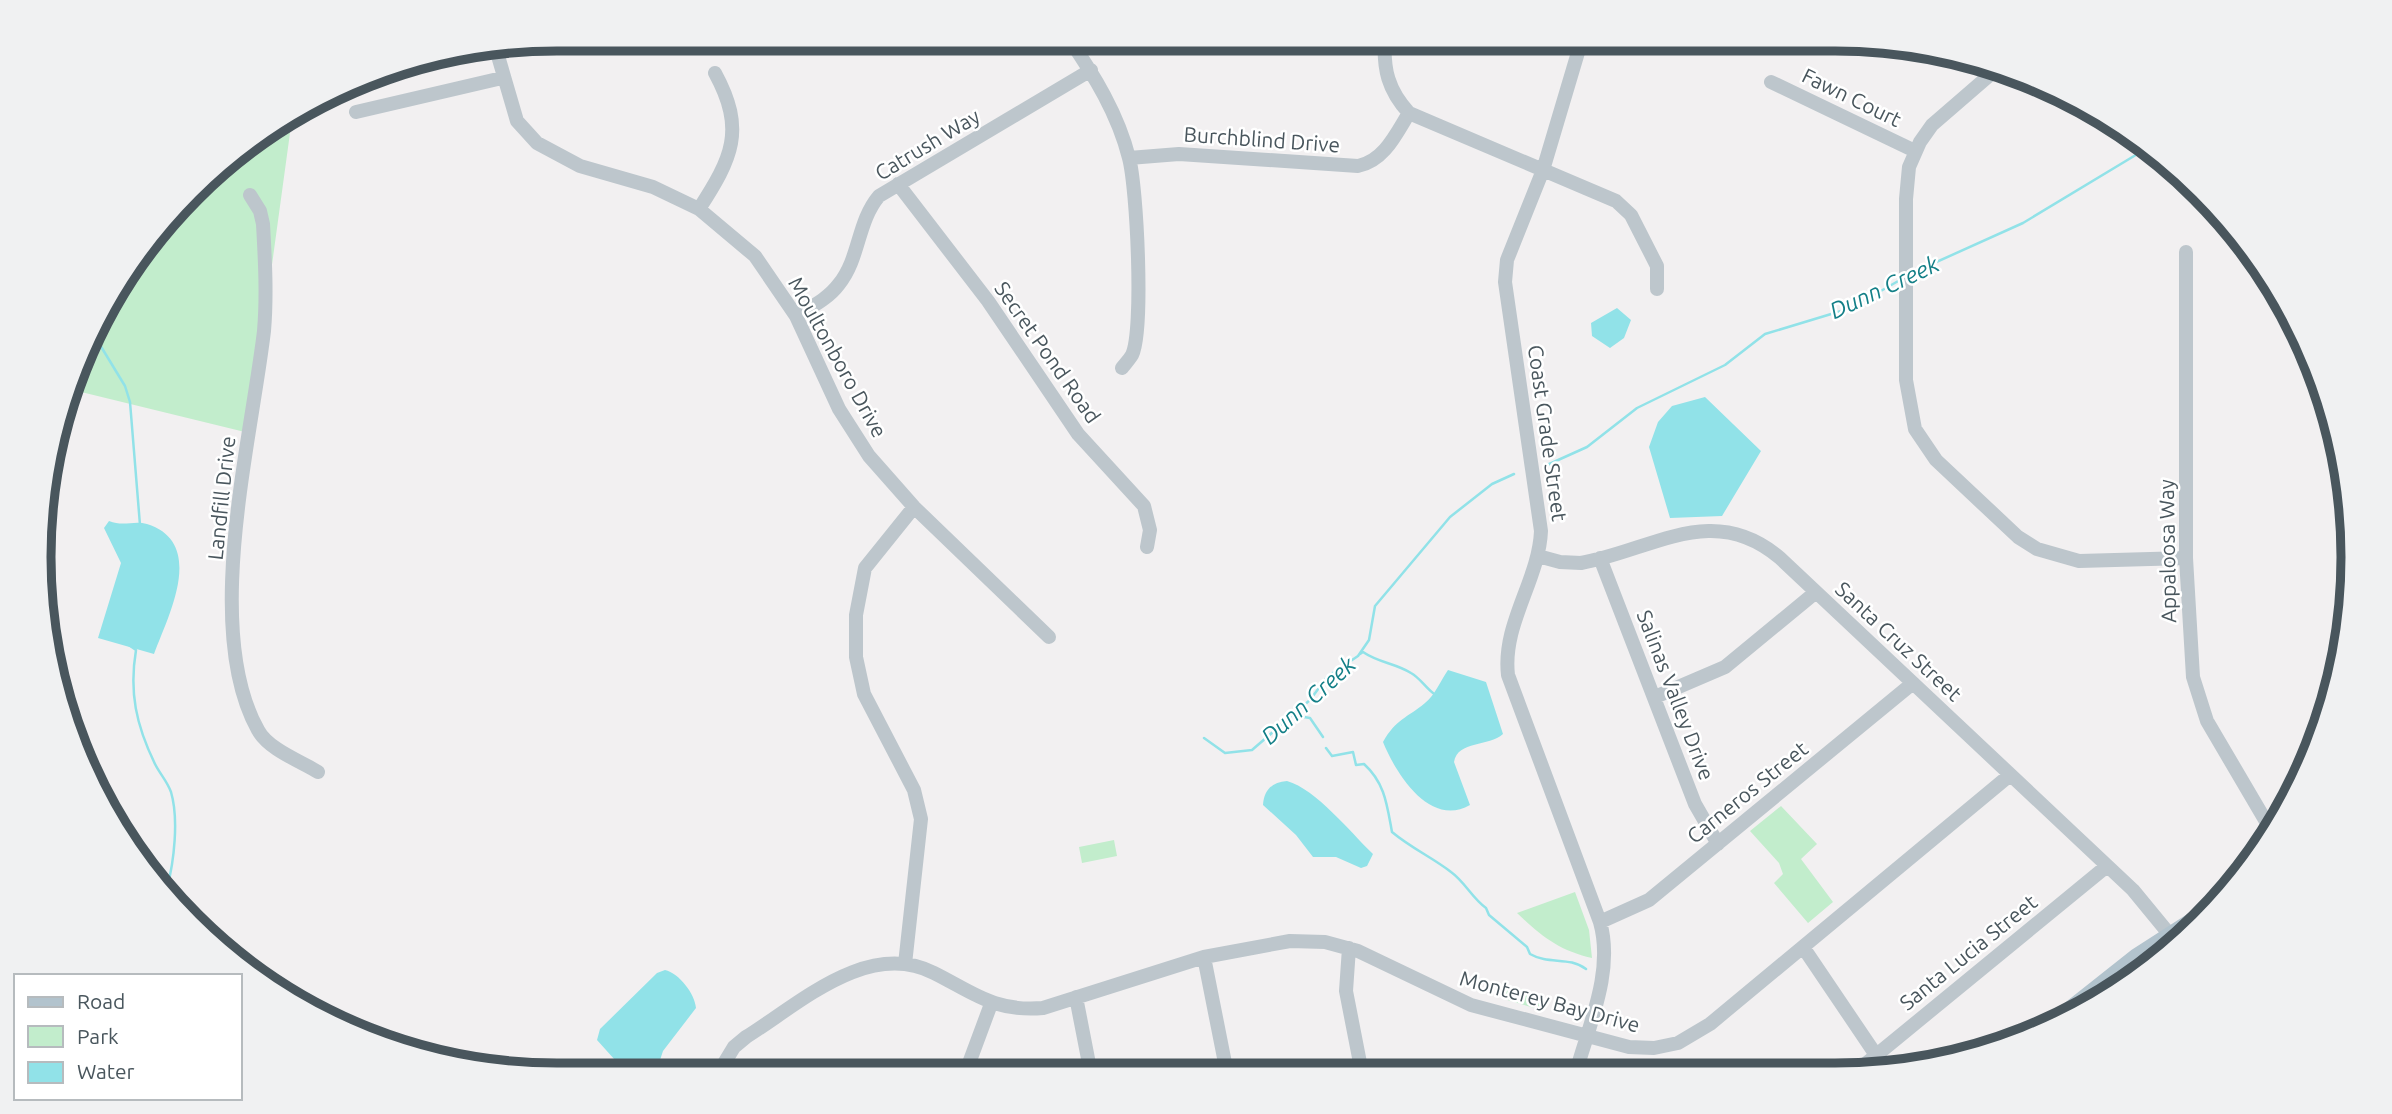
<svg xmlns="http://www.w3.org/2000/svg" width="2392" height="1114" viewBox="0 0 2392 1114" font-family="Ubuntu,sans-serif">
  <rect width="100%" height="100%" fill="#f2f0f1"/>
  <path fill="#c2edcc" d="M293,111L249,433L73,390L108,297L215,167Z
    M1781,806L1817,844L1801,859L1833,902L1808,923L1774,883L1783,874L1779,863L1750,831Z
    M1114,840L1117,856L1082,863L1079,847Z
    M1575,892L1589,930L1592,958C1559,951 1540,935 1517,913Z
    M1513,987L1543,995L1545,1000L1541,1010L1504,999L1507,990Z"/>
  <path fill="#91e2e8" d="M1617,308L1631,320L1624,338L1610,348L1592,336L1591,323Z
    M1705,397L1761,451L1722,516L1670,518L1649,447L1658,422L1672,406Z
    M109,521C124,527 134,520 147,524C207,543 168,616 154,654L98,638L121,563L104,528Z
    M1448,670L1486,682L1503,734C1489,747 1458,740 1454,762L1470,805C1430,828 1396,774 1383,742C1396,719 1407,718 1425,703C1435,695 1441,680 1448,670Z
    M1287,781C1316,789 1351,833 1373,854L1367,866L1361,868L1336,857H1313L1296,835L1263,805C1264,790 1272,782 1287,781Z
    M665,970C679,973 695,994 696,1008L663,1051L655,1075H621L615,1060L597,1040L600,1029L657,973Z"/>
  <g fill="none" stroke-linecap="round" stroke-linejoin="round">
    <path stroke="#91e2e8" stroke-width="2.5" d="M1912,273L2023,223L2149,147
      M92,340H97L125,386L130,402L140,525
      M1547,465L1587,447L1637,408L1725,365L1765,334L1851,308L1900,280
      M126,643L136,650C129,692 136,725 155,764C160,774 167,781 171,792C179,819 174,862 167,888
      M1360,654L1363,652C1379,663 1395,663 1411,673C1420,678 1425,687 1433,693
      M1291,715L1310,718L1323,737
      M1204,738L1225,753L1252,750L1310,700L1327,677L1358,656L1369,640L1375,606L1450,517L1492,484L1514,474
      M1326,748L1332,756L1353,752L1356,765L1364,764C1385,783 1387,805 1392,832C1411,848 1433,858 1451,872C1465,882 1472,898 1486,908L1489,915L1527,947L1530,954C1549,965 1569,956 1586,969"/>
    <path stroke="#bdc6cc" stroke-width="14" d="M1069,39C1094,75 1118,114 1129,158C1137,188 1144,330 1132,355C1129,360 1125,364 1122,368
      M1385,39C1383,69 1388,90 1409,113L1616,201L1631,215L1657,266V289
      M496,49L517,121L537,143L580,166L653,187L699,209L755,256L796,316L839,409L869,456L914,507L1049,637
      M1999,67L1932,125L1920,142L1909,167L1906,199V380L1915,429L1936,460L2018,537L2037,549L2079,561L2186,558
      M1771,82L1915,151
      M356,112L502,78
      M1129,158L1179,154L1358,166C1384,161 1396,134 1409,113
      M898,184L988,301L1078,434L1144,506L1150,530L1147,547
      M250,195L260,211L263,224C265,259 267,296 264,331C251,442 202,630 258,730C268,749 300,761 318,772
      M699,209C732,158 746,130 715,73
      M2186,252V558L2193,677L2207,721L2271,830
      M796,316C811,307 828,299 839,284C860,258 857,222 879,196L1091,70
      M1538,556L1560,562L1581,563C1653,550 1713,501 1780,558L2133,890L2170,935
      M1600,558L1695,804L1718,844
      M1655,697L1725,667L1816,592
      M1600,922L1649,900L1913,683
      M1803,947L1876,1055
      M1349,948L1346,991L1362,1073
      M1204,957L1227,1073
      M905,964L921,819L914,790L864,694L856,657V615L865,568L914,507
      M1076,997L1091,1074
      M1857,1071L2107,866
      M1576,1072C1589,1025 1614,971 1600,922L1508,675C1502,624 1539,580 1541,531L1505,282L1507,260L1543,170L1582,39
      M965,1074L991,1004
      M717,1075L734,1047L746,1037C799,1004 868,939 934,973C974,993 994,1012 1043,1008L1204,957L1290,941L1325,942L1358,951L1471,1005L1629,1047L1654,1048L1678,1043L1710,1024L2010,775"/>
    <path stroke="#b2c3cd" stroke-width="18" d="M2050,1026L2137,957L2207,912"/>
  </g>
  <g text-anchor="middle" dominant-baseline="central" stroke-width="5" stroke-linejoin="round" paint-order="stroke">
    <g font-size="21" fill="#49565d" stroke="#fff">
      <text transform="translate(1852 97) rotate(26)">Fawn Court</text>
      <text transform="translate(1262 139) rotate(4)">Burchblind Drive</text>
      <text transform="translate(927 144) rotate(-31)">Catrush Way</text>
      <text transform="translate(1048 352) rotate(55)">Secret Pond Road</text>
      <text transform="translate(838 357) rotate(61)">Moultonboro Drive</text>
      <text transform="translate(1548 433) rotate(82)">Coast Grade Street</text>
      <text transform="translate(221 498) rotate(-84)">Landfill Drive</text>
      <text transform="translate(2167 551) rotate(-91)">Appaloosa Way</text>
      <text transform="translate(1899 641) rotate(43)">Santa Cruz Street</text>
      <text transform="translate(1676 695) rotate(69)">Salinas Valley Drive</text>
      <text transform="translate(1747 792) rotate(-39)">Carneros Street</text>
      <text transform="translate(1968 952) rotate(-39)">Santa Lucia Street</text>
      <text transform="translate(1550 1001) rotate(15)">Monterey Bay Drive</text>
    </g>
    <g font-size="23" font-style="italic" fill="#137f87" stroke="#fff">
      <text transform="translate(1884 287) rotate(-25)">Dunn Creek</text>
      <text transform="translate(1308 700) rotate(-42)">Dunn Creek</text>
    </g>
  </g>
  <path d="M0 0H2392V1114H0ZM557 51H1835A506 506 0 0 1 2341 557V557A506 506 0 0 1 1835 1063H557A506 506 0 0 1 51 557V557A506 506 0 0 1 557 51Z" fill="#f0f1f2" fill-rule="evenodd"/>
  <path fill="none" stroke="#49565d" stroke-width="9" d="M557 51H1835A506 506 0 0 1 2341 557V557A506 506 0 0 1 1835 1063H557A506 506 0 0 1 51 557V557A506 506 0 0 1 557 51Z"/>
  <rect x="14" y="974" width="228" height="126" fill="#ffffff" stroke="#b6bbbe" stroke-width="2"/>
  <rect x="28" y="997" width="35" height="10" fill="#b2c3cd" stroke="#b6bbbe" stroke-width="2"/>
  <text x="77" y="1009" font-size="21" fill="#49565d">Road</text>
  <rect x="28" y="1026" width="35" height="21" fill="#c2edcc" stroke="#b6bbbe" stroke-width="2"/>
  <text x="77" y="1044" font-size="21" fill="#49565d">Park</text>
  <rect x="28" y="1062" width="35" height="21" fill="#91e2e8" stroke="#b6bbbe" stroke-width="2"/>
  <text x="77" y="1079" font-size="21" fill="#49565d">Water</text>
</svg>
